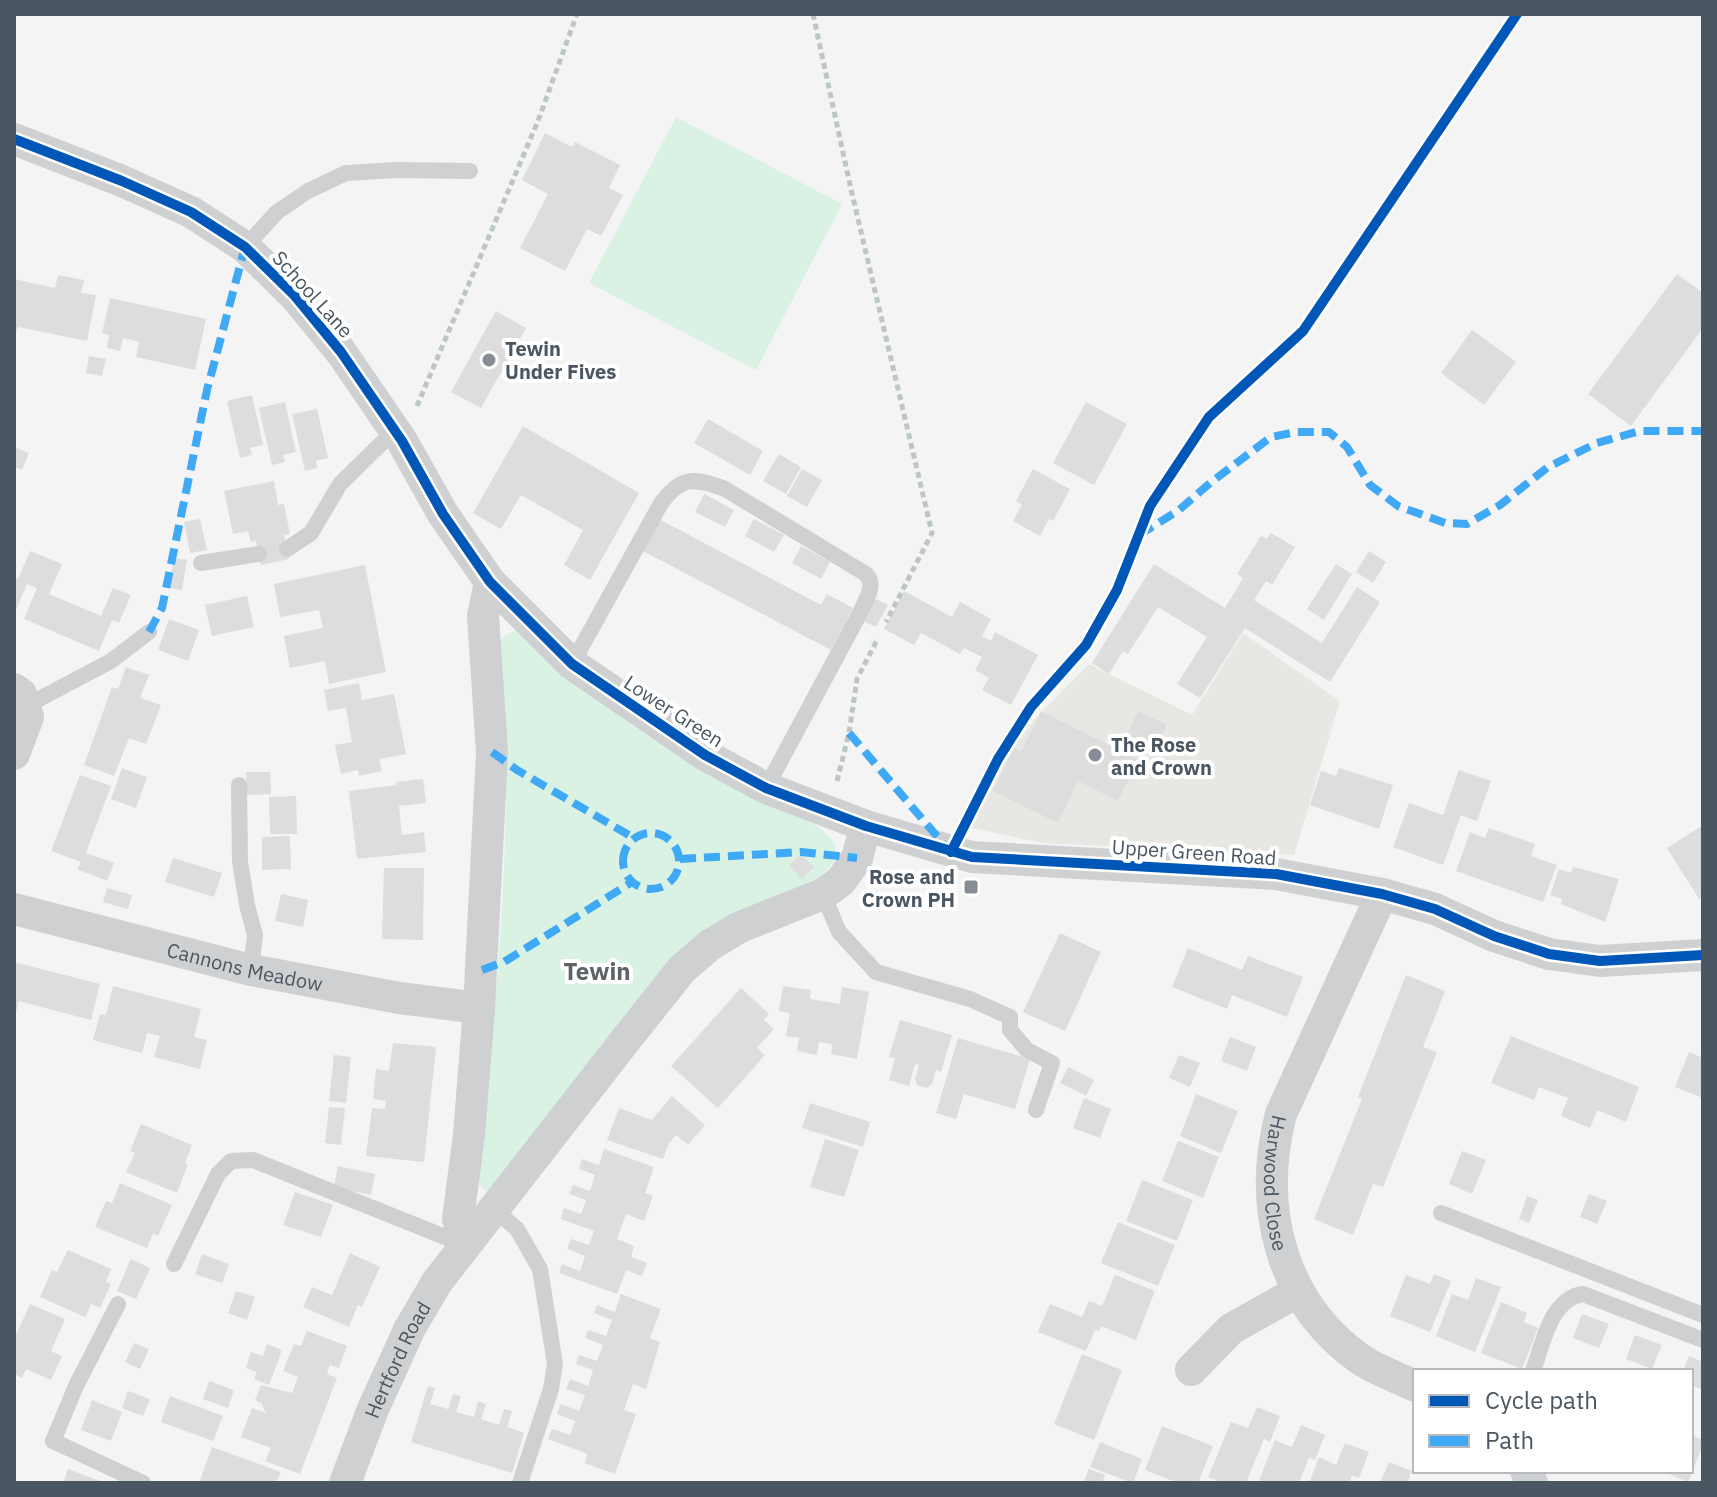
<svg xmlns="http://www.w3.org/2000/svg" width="1717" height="1497" viewBox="0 0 1717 1497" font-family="'IBM Plex Sans',sans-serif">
  <rect width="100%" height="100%" fill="#f4f4f4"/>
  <path fill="#e8e7e3" d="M1243,633L1340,701L1294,855L1043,843L971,828L1011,748L1043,710L1089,664L1192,715Z"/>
  <path fill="#d9f2e3" d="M676,117L842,204L756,370L589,283Z
    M517,629C550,658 583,688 618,715C659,746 708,770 753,795C772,805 828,824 834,844C847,884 762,894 742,916C658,1008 573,1100 489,1192L478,1185C488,1070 502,955 505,840C507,772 504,706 500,639Z"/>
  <path fill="#ddddde" d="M545,133L572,147L575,142L620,165L609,188L623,195L601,236L587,229L565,271L520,248L548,194L522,180Z
    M1677,274L1703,293V328L1631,426L1588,394Z
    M58,275L84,280L81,293L96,295L87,341L18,327L14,339V279L55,288Z
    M110,298L206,319L195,370L136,357L139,342L123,338L120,351L107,348L109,335L102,333Z
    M496,311L526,328L481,408L451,392Z
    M1472,330L1516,362L1484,405L1441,373Z
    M89,356L106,359L102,376L86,373Z
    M252,395L263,445L250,448L252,455L240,458L227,401Z
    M285,402L296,452L283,455L285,462L272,465L259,408Z
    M1086,402L1127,424L1094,485L1053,463Z
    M317,409L328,458L316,461L317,468L305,471L292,414Z
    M708,419L763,451L750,475L694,443Z
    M523,426L639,493L590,580L564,565L583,530L521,495L501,529L473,513Z
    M14,447L29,453L22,470L14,466Z
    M779,454L801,467L786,494L763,481Z
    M802,469L822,480L807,507L787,496Z
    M1033,469L1070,489L1053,521L1049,519L1040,536L1013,521L1022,505L1016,501Z
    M274,481L278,505L284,504L290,534L284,535L289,559L261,565L256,541L251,542L248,531L233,534L224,491Z
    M704,494L734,510L725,527L695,512Z
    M200,519L207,550L190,553L184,522Z
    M659,519L821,605L827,594L853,608L831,650L643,551Z
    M754,519L784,535L774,552L745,536Z
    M1271,533L1295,547L1272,585L1266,581L1254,600L1322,643L1357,587L1380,602L1330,682L1245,628L1200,698L1177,684L1207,637L1158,607L1128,654L1123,651L1109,674L1092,663L1154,564L1225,608L1243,578L1237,574L1261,536L1267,539Z
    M801,546L830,562L821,579L792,563Z
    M30,551L62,564L49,594L101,616L113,588L131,595L119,623L112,620L99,651L24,619L37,588L27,584L14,615V577L18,579Z
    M1369,551L1386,562L1373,583L1356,572Z
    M174,558L187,560L182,590L169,588Z
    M1336,564L1352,574L1324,620L1307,609Z
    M365,565L386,672L329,684L325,661L290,668L284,636L323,628L319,610L280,617L274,584Z
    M904,591L952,617L960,602L991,619L982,636L991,641L995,632L1038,655L1011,705L982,690L989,678L975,670L982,657L964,648L960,654L921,633L914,645L884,629Z
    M247,596L254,627L212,636L205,605Z
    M874,598L888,605L876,627L863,621Z
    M169,619L199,630L188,661L158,650Z
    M126,667L149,675L140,698L161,705L146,744L129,738L114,776L84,765L112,687L118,689Z
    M359,683L362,700L394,694L406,754L379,759L382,771L359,776L358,770L341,774L335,745L352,742L346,708L328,711L324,690Z
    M1041,711L1139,760L1118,801L1078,781L1058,823L993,791L1014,748L1021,752Z
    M1138,711L1167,725L1156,748L1127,734Z
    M122,768L147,777L136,808L111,799Z
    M1339,768L1393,785L1379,829L1310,805L1321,771L1336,776Z
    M1459,770L1491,781L1477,821L1461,815L1443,865L1393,847L1409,803L1443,815Z
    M246,772H270L271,794L247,795Z
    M80,775L111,786L86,853L114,863L107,881L77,869L81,862L51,851Z
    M423,779L426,803L399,806L402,835L424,832L426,852L357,859L349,791L397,785L396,782Z
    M296,796L297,834H270L269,797Z
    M1703,825V896L1699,899L1667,848Z
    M1489,828L1535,844L1531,856L1557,865L1543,902L1456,871L1470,832L1485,838Z
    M290,836L291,869L262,870V837Z
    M800,854L814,867L802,879L789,866Z
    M173,858L222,873L214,897L165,882Z
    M1573,867L1619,879L1605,922L1561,904L1562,899L1550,895L1559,869L1571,873Z
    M384,868H424L423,940L382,939Z
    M107,888L132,895L128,909L103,902Z
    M281,894L308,900L303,927L275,921Z
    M1060,933L1101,952L1065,1031L1023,1012Z
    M1188,948L1242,970L1248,956L1303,977L1287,1017L1232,995L1227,1009L1172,987Z
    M14,962L100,984L91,1020L19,1001L14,1019Z
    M1406,975L1445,991L1423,1047L1437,1052L1383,1187L1373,1184L1353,1235L1314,1219L1362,1099L1358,1097Z
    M113,986L201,1009L194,1037L207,1040L200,1069L154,1057L160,1036L147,1033L142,1053L93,1040L100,1014L106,1015Z
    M783,986L811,990L810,999L840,1004L842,987L869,992L857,1059L831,1054L832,1044L819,1042L817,1055L797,1051L799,1038L786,1036L790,1013L779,1011Z
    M741,988L769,1014L764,1020L774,1029L757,1048L765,1055L718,1108L671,1066Z
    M900,1020L952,1035L941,1072L936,1070L932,1084L927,1088L917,1085L915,1079L919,1065L915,1064L909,1086L889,1080L895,1058L889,1057Z
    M1511,1036L1639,1087L1626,1122L1597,1110L1590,1128L1561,1116L1568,1098L1539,1087L1534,1100L1491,1083Z
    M1230,1037L1256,1047L1247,1071L1221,1061Z
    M958,1038L1030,1059L1015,1109L964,1094L956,1119L936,1113Z
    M393,1043L436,1047L424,1162L366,1156L372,1108L385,1109L386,1101L373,1099L376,1069L389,1071Z
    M1689,1052L1703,1058V1098L1675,1087Z
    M334,1055L351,1057L346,1103L329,1101Z
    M1179,1055L1200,1063L1190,1087L1169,1078Z
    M1068,1067L1094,1080L1086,1096L1060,1083Z
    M1196,1094L1238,1111L1221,1153L1180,1136Z
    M672,1096L705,1125L688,1145L676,1135L669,1143L663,1159L607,1140L619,1108L652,1120Z
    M1084,1098L1111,1109L1100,1138L1073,1128Z
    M810,1103L870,1122L863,1147L802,1128Z
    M329,1107L345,1108L341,1145L325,1143Z
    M141,1124L192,1145L185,1163L188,1164L177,1193L126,1172L135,1153L130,1151Z
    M825,1139L859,1150L844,1197L810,1187Z
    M1178,1141L1219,1157L1203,1198L1162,1181Z
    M604,1149L654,1167L645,1193L653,1196L644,1221L626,1214L617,1239L634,1246L631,1257L647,1263L642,1276L626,1270L617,1294L559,1273L562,1264L580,1271L585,1256L567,1249L571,1239L589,1245L594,1231L561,1219L564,1208L581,1214L586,1200L569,1194L573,1185L590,1191L595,1175L579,1169L582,1159L599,1165Z
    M1462,1151L1486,1160L1472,1194L1449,1184Z
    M338,1166L375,1174L371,1195L334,1187Z
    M1142,1180L1193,1200L1177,1241L1126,1221Z
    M120,1183L172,1205L158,1236L153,1233L147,1248L95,1227L106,1201L112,1203Z
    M295,1192L333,1205L321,1237L283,1225Z
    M1589,1194L1607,1201L1597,1224L1580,1217Z
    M1527,1196L1538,1200L1529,1223L1519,1219Z
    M1118,1222L1175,1245L1158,1286L1101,1263Z
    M68,1250L111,1269L106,1282L111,1284L100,1308L91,1304L85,1317L40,1297L52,1270L57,1272Z
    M350,1253L380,1267L362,1307L358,1305L349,1327L303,1307L312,1287L332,1295Z
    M202,1254L229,1264L222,1283L195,1274Z
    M131,1259L150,1268L136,1299L117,1291Z
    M1434,1274L1451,1281L1430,1332L1390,1316L1406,1275L1430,1284Z
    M1115,1275L1155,1291L1136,1340L1101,1326L1099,1331L1095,1330L1086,1351L1038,1332L1050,1304L1082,1317L1089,1301L1102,1306Z
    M1476,1278L1501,1287L1475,1352L1436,1336L1452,1294L1468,1300Z
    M236,1291L255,1297L247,1320L228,1313Z
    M621,1294L661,1309L650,1338L660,1342L646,1389L633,1384L624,1410L636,1414L615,1474L584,1463L588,1454L548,1439L552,1429L570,1435L575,1421L557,1414L561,1404L579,1411L585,1395L566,1389L570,1379L588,1386L593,1370L576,1364L579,1355L597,1361L603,1345L585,1338L588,1330L606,1336L612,1320L594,1313L597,1305L615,1312Z
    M1501,1302L1527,1313L1524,1322L1538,1328L1522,1369L1481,1353Z
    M30,1304L65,1319L51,1351L62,1356L51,1380L26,1369L22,1378L14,1374V1334L16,1335Z
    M1582,1314L1609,1324L1599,1348L1573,1338Z
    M307,1331L347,1346L339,1368L330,1365L327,1374L337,1378L300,1474L265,1461L271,1448L241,1437L252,1408L266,1413L261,1403L255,1400L261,1385L292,1393L298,1377L283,1371L294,1344L301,1346Z
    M1635,1335L1662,1345L1652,1369L1626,1359Z
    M134,1343L149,1349L140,1369L125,1362Z
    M267,1344L282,1350L269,1385L254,1379L257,1372L246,1368L251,1352L263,1356Z
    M1082,1354L1122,1370L1094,1440L1054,1424Z
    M1689,1356L1703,1362V1390L1691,1385V1371H1683Z
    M209,1381L234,1390L228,1408L203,1399Z
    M428,1386L435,1388L430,1404L448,1409L453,1394L461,1396L456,1412L474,1417L478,1401L486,1404L481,1419L499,1425L504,1409L512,1411L507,1427L524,1433L512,1473L411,1442Z
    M128,1391L150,1399L143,1416L122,1408Z
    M170,1396L223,1416L213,1441L161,1422Z
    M92,1400L122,1412L111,1441L81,1430Z
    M1257,1407L1280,1416L1270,1442L1264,1439L1246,1483H1223L1208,1477L1231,1422L1248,1428Z
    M1301,1425L1325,1435L1315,1460L1309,1458L1299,1483H1258L1275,1440L1292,1447Z
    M1162,1426L1213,1446L1198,1483H1178L1145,1470Z
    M1691,1435L1703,1440V1445L1688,1482L1662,1471H1691Z
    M1100,1442L1142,1459L1133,1483L1090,1467Z
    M1345,1443L1369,1452L1359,1478L1352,1475L1349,1483H1309L1319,1457L1336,1465Z
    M212,1447L281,1472L276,1483H199Z
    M1389,1462L1412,1471L1407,1483H1380Z
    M68,1469L105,1483H63Z
    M1089,1469L1105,1475L1102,1483H1083Z"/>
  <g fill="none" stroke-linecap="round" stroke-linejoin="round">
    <path stroke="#bcc7c4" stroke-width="5" stroke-dasharray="6 4" stroke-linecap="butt" d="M813,14L850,185L932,533L886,622
      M417,406L538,121L577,14
      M837,781L849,733L857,679L878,638"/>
    <path stroke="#ced0d2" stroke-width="16" d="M245,247L277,212L308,191L346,173L396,170L470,171
      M287,549L311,533L340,484L394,431
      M201,563L259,554
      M572,664L660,505C680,476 694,477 725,489L866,574C877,586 865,600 860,613L766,788
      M26,706L111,661L149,632
      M239,785L240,862L247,905L255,935L251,970
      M823,894L839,932L876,972L970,999L1010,1017V1030L1027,1050L1052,1063L1036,1110
      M495,1210L517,1229L540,1269L555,1364L551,1389L520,1483
      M1441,1213L1703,1315
      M174,1264L218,1174L231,1161L253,1160L465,1245
      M118,1304L76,1386L53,1441L143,1483
      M1533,1371C1543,1344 1550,1299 1583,1294L1703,1340"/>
    <g stroke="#ced0d2" stroke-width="32">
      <path d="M14,139L122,181L191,212L245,247L295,296L341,352L402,441L443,514L490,582L572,664L705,755L766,788L866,826L972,857L1276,874L1382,894L1435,909L1494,936L1549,954L1600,961L1703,955"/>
      <path d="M14,689L21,694L28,717L14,754"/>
      <path id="s1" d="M1382,894L1281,1114C1257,1206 1280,1302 1360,1359C1376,1370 1397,1377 1415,1386"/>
      <path id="s2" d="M14,909L251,970L399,998L479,1008"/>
      <path d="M465,1245L458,1219L469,1135L479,1008L492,752L483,616L490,582"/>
      <path d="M1191,1370L1231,1329L1297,1292"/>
      <path d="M1526,1471L1532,1483"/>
      <path id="s3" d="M345,1483L373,1409L410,1328L437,1282L624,1042L682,969L710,945L740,927L823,894L841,881L857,858L866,826"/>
    </g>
    <path stroke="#3fa9f5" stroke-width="8" stroke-dasharray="16 8" stroke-linecap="butt" d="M1139,535L1179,510L1210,483L1271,437L1296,432H1329L1347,447L1370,485L1398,506L1445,523L1467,524L1500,505L1548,467L1597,443L1640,431H1703
      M149,632L162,608L207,390L245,247
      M849,733L947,848
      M492,752L517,770L634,838
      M623 861a28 28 0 1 1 56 0a28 28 0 1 1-56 0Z
      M680,859L801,852L857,858
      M482,970L504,962L632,882"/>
    <g stroke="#fff" stroke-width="15">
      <path id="cycleway" d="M14,139L122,181L191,212L245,247L295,296L341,352L402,441L443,514L490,582L572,664L705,755L766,788L866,826L972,857L1276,874L1382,894L1435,909L1494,936L1549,954L1600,961L1703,955
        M951,852L998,759L1031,707L1086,645L1117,590L1150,506L1209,417L1303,331L1517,14"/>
    </g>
    <use href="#cycleway" stroke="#0057b8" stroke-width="10"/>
  </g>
  <g fill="#868d94" stroke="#fff" stroke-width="3">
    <circle cx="489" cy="360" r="8"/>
    <circle cx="1095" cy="755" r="8"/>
    <rect x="963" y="879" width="16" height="16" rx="4"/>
  </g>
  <g text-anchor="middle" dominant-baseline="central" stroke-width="8" stroke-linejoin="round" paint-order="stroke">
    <g font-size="20" fill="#4a5661" stroke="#fff">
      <text transform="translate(313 294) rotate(48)">School Lane</text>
      <text transform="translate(674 711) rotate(33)">Lower Green</text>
      <text transform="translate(1194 852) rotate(4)">Upper Green Road</text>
      <text stroke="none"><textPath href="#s2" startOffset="238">Cannons Meadow</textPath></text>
      <text stroke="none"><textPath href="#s1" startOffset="312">Harwood Close</textPath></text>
      <text stroke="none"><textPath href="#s3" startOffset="134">Hertford Road</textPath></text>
    </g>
    <g font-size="20" font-weight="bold" fill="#4a5661" stroke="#fff" text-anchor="start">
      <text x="505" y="348">Tewin<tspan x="505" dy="23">Under Fives</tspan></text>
      <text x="1111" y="744">The Rose<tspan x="1111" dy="23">and Crown</tspan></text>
      <text x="955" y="876" text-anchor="end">Rose and<tspan x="955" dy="23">Crown PH</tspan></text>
    </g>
    <g font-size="24" font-weight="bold" fill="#5f6368" stroke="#fff">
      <text x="597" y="971">Tewin</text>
    </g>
  </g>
  <rect width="1717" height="1497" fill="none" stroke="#4a5661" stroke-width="32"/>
  <rect x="1413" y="1369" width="280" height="104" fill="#ffffff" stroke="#b7bbc0" stroke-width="2"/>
  <rect x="1429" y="1395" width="40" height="12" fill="#0057b8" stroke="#b7bbc0" stroke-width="2"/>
  <text x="1485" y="1409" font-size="24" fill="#4a5661">Cycle path</text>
  <rect x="1429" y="1435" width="40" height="12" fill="#3fa9f5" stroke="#b7bbc0" stroke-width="2"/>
  <text x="1485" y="1449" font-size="24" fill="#4a5661">Path</text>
</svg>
